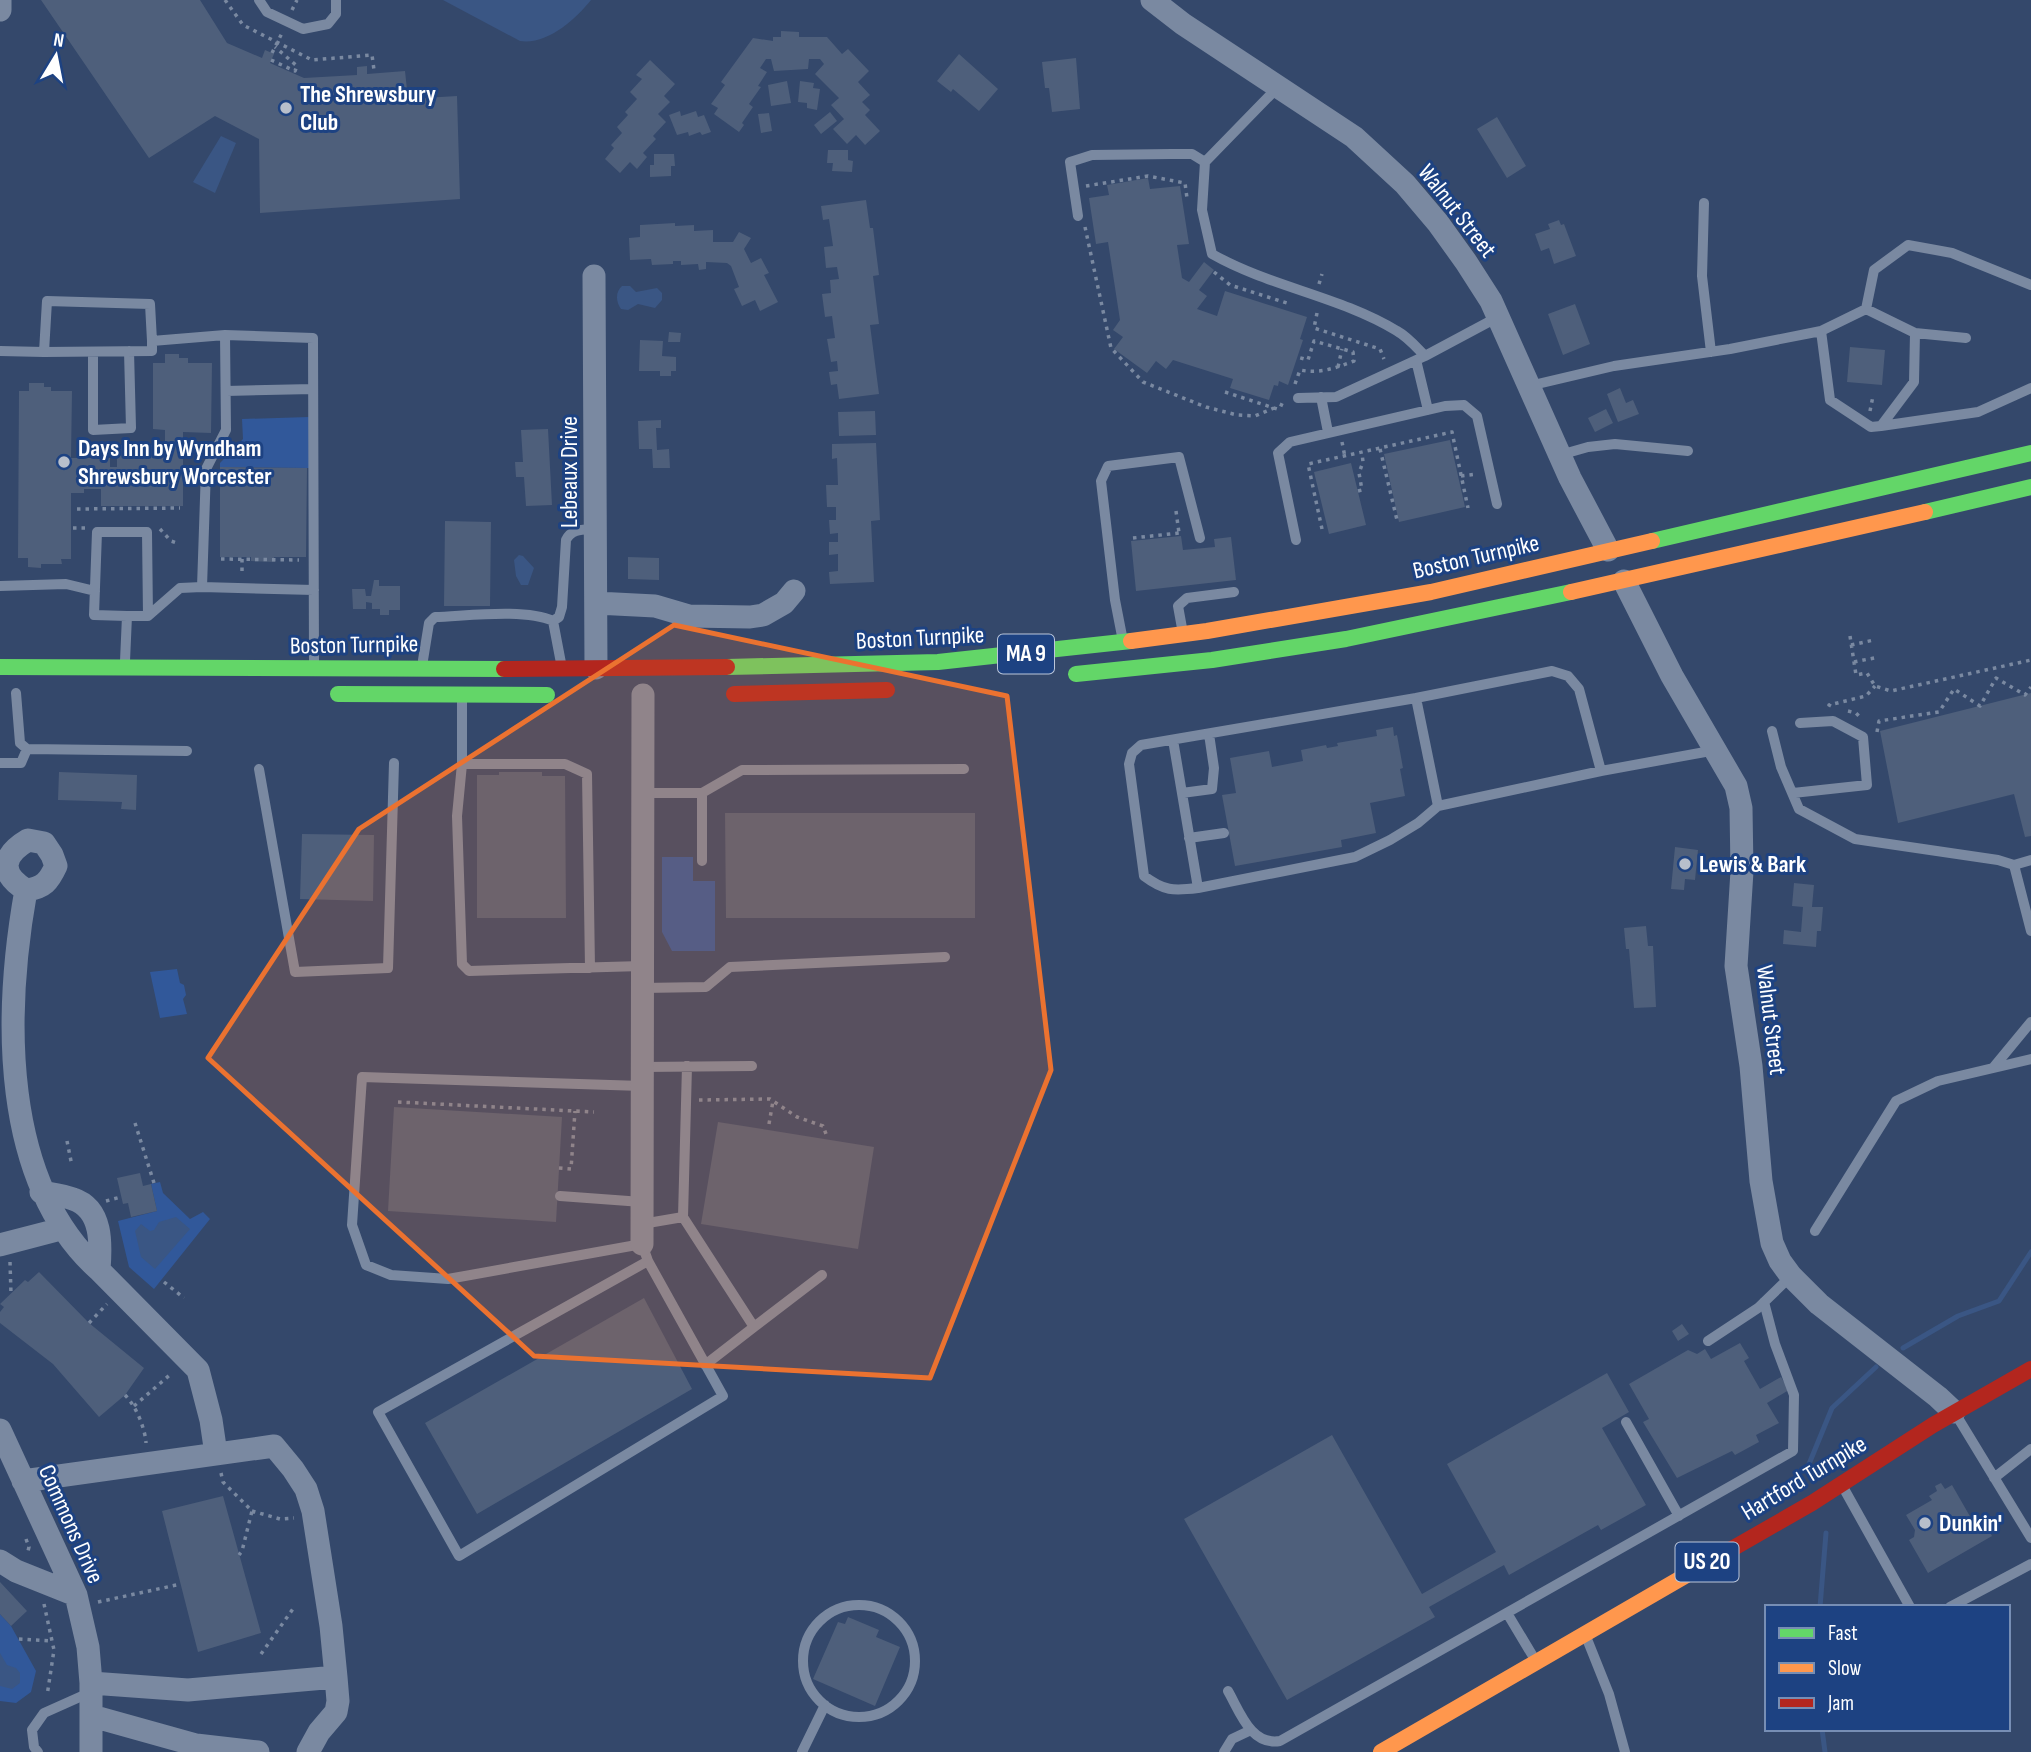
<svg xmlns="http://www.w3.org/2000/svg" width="2031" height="1752" viewBox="0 0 2031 1752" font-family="'Sofia Sans Condensed',sans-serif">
  <rect width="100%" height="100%" fill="#34486b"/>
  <path fill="#31589a" d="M309,417V468L220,467V463L243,439L242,419Z
    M662,857H693V881H715V951H672L662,932Z
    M177,969L180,983L184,985L186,995L183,999L187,1014L160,1018L150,972Z
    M160,1182L163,1193L190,1219L203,1212L210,1219L154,1289L129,1267L118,1221L157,1211L151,1184Z
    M0,1614L11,1626L36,1671L31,1692L16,1703L0,1701Z"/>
  <path fill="#3a5684" d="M443,0H591C575,20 547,45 520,41Z
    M221,136L236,143L215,193L193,182Z
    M622,286H630L636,292L657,288L662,293V300L655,308L638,304L628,310L621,309C616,302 615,292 622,286Z
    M519,555L523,556L534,568L528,585H521L516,576L514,560Z
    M176,1217L190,1229L155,1269L141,1257L135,1231L141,1224L150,1231L154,1230L159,1222Z
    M0,1653L7,1665L16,1668L20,1673V1683L12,1689L0,1686Z"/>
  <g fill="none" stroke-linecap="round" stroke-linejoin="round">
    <path stroke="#3a5684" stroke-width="5" d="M1903,1348L1958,1316L1999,1301L2031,1252
      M1809,1464L1832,1408L1876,1367
      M1820,1607L1826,1533
      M1822,1729L1825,1752"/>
  </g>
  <path fill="#4e5f7b" d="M41,0H200L227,43L262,58L265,50L272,53L274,54L270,63L304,78L357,75V67L367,66V74L405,71L408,99L457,96L460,199L260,213L259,139L215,116L149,158Z
    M781,31L799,32V37H827L842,54L848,49L869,71L858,82L870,95L862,102L870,110L865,115L880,131L865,145L856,135L847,144L833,129L844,119L831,105L839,98L815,74L824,64L820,59H809L808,69L774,71L771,59H766L760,68L767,72L758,86L761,87L749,104L753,107L742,123L744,125L739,132L714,114L718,108L711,104L725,85L721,82L753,38L773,41V37H781Z
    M959,54L998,89L979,111L953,89L951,92L937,81Z
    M1076,58L1080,109L1052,112L1049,88H1045L1042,62Z
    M650,60L675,84L664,96L670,102L658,114L666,122L653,136L656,139L643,153L647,157L637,169L630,162L620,173L605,159L614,148L611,145L622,133L617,127L628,115L625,112L637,99L630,92L642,79L636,75Z
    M787,81L791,103L771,106L768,85Z
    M800,81L814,83L813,88L820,89L817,110L807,108V103L798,102Z
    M680,111L681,116L696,111L698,117L704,115L711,132L702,135L700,132L689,136L688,132L677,135L669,115Z
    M830,112L837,121L821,134L814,125Z
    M769,113L772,131L761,133L758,114Z
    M1497,117L1526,166L1507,178L1477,129Z
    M828,150H848V160L853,161L852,172L832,171L833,163H827Z
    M654,154H674L675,166H671V176L650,177V165H654Z
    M1148,178L1150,189L1180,186L1189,244L1177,245L1182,278L1189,282L1204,262L1214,270L1199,290L1207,296L1197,309L1217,316L1225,291L1307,317L1300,339L1303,340L1288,385L1279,381L1278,386L1274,385L1269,400L1230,388L1233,379L1173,360L1166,369L1156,361L1147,373L1114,349L1123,337L1113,330L1120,320L1108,242L1096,244L1089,198L1109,195L1107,185Z
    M866,200L870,228H873L879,275L873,276L879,324L870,325L879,394L839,399L837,384L831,385L829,372L838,371L837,361L831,362L827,339L835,338L832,316L825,317L822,294L831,293L830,280L839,279L837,267L826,268L824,247L833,246L829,219L823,220L821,206Z
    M1559,220L1561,225L1564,224L1576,256L1554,264L1549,248L1541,251L1535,234L1550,229L1548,224Z
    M675,223V226L694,225V231L713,230V242H733L739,232L751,238L744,249L751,263L761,258L769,273L764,275L778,302L760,311L755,300L742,306L734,289L739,287L731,266L727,263L706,262V269L699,270L698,264L681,265V261H673V264L652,265L651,259L630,260L629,238L640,237V225Z
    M1575,304L1590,344L1563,355L1548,314Z
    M669,332L681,333L680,342H668Z
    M640,340L663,341L662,356L676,357V371H671V376H660V371H639Z
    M1850,347L1885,350L1882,385L1847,382Z
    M165,354H179V358H188V363H212L211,433L183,432V506H101V489H84V493H71V559H61L62,564H41V568L28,567V558H18L19,391H29V383H44V387H51V391H72L71,458H110V467H117V445H165V430L153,429V363H165Z
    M1620,388L1626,403L1633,400L1639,414L1618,422L1607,394Z
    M1606,409L1613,423L1595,432L1588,418Z
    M875,411L876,435L839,436L838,412Z
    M661,420V428H656L657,450L669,449L670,468H653L652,449H639L638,421Z
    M548,429L552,505L526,506L524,477H516L515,462H523L521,430Z
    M1450,440L1465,507L1399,522L1384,454Z
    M876,443L880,520L871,521L874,582L830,584L829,572L838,571V554L829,555V542H838V533L830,534L829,520H836V507H827L826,485H838L837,458L832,459V444Z
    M1351,463L1366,525L1329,534L1314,472Z
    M220,467L307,468L306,557H274L275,562L251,561V557H220Z
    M445,521L491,522L490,606H444Z
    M1181,536L1183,550L1215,547L1214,539L1231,537L1236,580L1136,591L1131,541Z
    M628,557L659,558V580L628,579Z
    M374,580H379V586H400V610H389V615H380V609H372V603L366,602V609H353L352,589H365L366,596H371Z
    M2031,693V836L2025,837L2014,794L1898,823L1880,731Z
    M1393,727L1394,736L1397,735L1403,768L1400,769L1405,796L1370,803L1376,833L1341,840L1342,847L1235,866L1222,795L1236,793L1230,758L1269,751L1272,767L1303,761L1301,750L1326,745L1327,748L1338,746L1337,743L1377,736L1376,730Z
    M59,772L137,775L136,810L121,809L122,802L58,800Z
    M499,772H542V776H565L566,918H477V775H499Z
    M725,813H975V918H726Z
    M302,834L374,835L373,901L300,899Z
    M1675,847L1698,850L1695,880L1685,879L1684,890L1671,889Z
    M1794,883L1814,885L1812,907H1823L1821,931H1817L1816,947L1783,944L1784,930L1801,932L1803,907L1792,906Z
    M1646,926L1648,946H1653L1656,1007L1634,1008L1629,949H1626L1624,928Z
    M394,1107L562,1117L556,1222L388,1211Z
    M718,1122L874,1147L858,1249L701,1224Z
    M140,1173L143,1186L151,1184L157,1211L131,1217L128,1203L123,1204L117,1178Z
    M39,1272L89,1323L144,1368L125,1395L99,1417L53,1364L0,1323V1312L4,1307L0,1304L25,1280L28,1282Z
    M644,1298L692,1389L477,1514L425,1423Z
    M1682,1324L1689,1334L1678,1341L1672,1331Z
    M1740,1343L1749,1358L1744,1361L1760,1389L1781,1377L1789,1390L1767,1403L1779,1423L1756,1435L1759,1442L1735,1455L1732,1451L1677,1478L1643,1422L1649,1419L1629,1384L1688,1350L1697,1354L1705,1349L1711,1359Z
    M1607,1373L1629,1412L1602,1428L1646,1505L1601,1530L1598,1525L1509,1575L1504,1565L1429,1607L1435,1617L1287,1700L1184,1519L1332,1435L1422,1594L1496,1552L1447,1464Z
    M1941,1483L1945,1489L1952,1485L1979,1532L1987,1527L1992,1536L1928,1573L1909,1540L1914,1537L1915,1530L1906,1515L1932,1500L1929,1496L1937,1491L1935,1486Z
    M223,1496L261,1633L198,1652L162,1511Z
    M0,1582L27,1611L11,1626L0,1614Z
    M848,1617L879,1630L876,1637L900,1647L875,1706L813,1679L838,1622L845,1624Z"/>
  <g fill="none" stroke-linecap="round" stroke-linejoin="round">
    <path stroke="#7a89a1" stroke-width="3.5" stroke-dasharray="3.5 5" stroke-linecap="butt" d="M225,0L243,25L312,60L372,55L374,70
      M292,10L297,0
      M272,53L282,33
      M271,60L295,71L297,66L275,47
      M1086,186L1148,176L1185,183L1187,198
      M1085,227L1111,348L1143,382L1206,407L1237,415L1255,416L1274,408
      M1214,272L1230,285L1290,304
      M1319,284L1322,274
      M1317,313L1314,328L1380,349L1384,359
      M1338,367L1342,349
      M1295,384L1300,370C1320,374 1335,368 1354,361L1353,352L1314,341L1308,360L1297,357
      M1225,392L1277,409L1280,408L1284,399
      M1870,411L1873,396
      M1342,442L1345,457
      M1380,449L1397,520
      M1461,476L1477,474
      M1358,491L1362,490L1359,473L1363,462L1362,453
      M77,509L180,508
      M1176,511L1179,533
      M73,528H86
      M160,529L171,541L177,543
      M1322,529L1308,464L1452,432L1468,508
      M1133,538L1179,533
      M221,559L299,560
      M242,559V575
      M1850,636L1856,675L1867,673L1875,686L1891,691L2031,660
      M1851,645L1874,640
      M1854,662L1879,657
      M1831,706L1829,705L1866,696L1875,686
      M1848,711L1856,713L1862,719
      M1877,732L1879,721L1939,712L1954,689L1980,706L1996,678L2025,695L2031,687
      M699,1100L770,1099L797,1117L823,1126L826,1134
      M398,1102L594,1112
      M135,1123L154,1183
      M769,1124L773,1101
      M67,1141L72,1166
      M559,1168L571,1169L575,1111
      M106,1201L121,1197
      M10,1262L11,1294
      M164,1282L184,1298
      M89,1323L107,1304
      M125,1395C136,1406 145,1428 146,1443
      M134,1406L172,1373
      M221,1473L223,1482L252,1511L242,1551L239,1555
      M252,1511L280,1519L294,1518
      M26,1539L29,1547L27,1555
      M98,1602L181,1584
      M44,1604L54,1650L47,1696
      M19,1639L53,1641
      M261,1654L295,1606"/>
    <path stroke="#7a89a1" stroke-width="10" d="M259,0L267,12L303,29L328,24L336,14V0
      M1279,86L1205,162L1202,210L1212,254C1270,287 1339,296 1397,331C1408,337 1417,348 1425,356L1498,317
      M1704,203L1702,276L1711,352
      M1078,216L1070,162L1092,155L1172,154H1192L1205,162
      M1866,309L1874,270L1908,245L1952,253L2031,285
      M1915,333L1966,338
      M0,351L44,352L47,301L150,304L152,341L225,335
      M44,352L152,351V341
      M93,352V430L131,428L129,351
      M1416,360L1428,410
      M1529,386L1614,366L1730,349L1821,331L1866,309L1915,333L1914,382L1881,426L1871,427L1830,400L1821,331
      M226,391L313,389
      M1321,397L1328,432
      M1298,398L1336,397L1425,356
      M1881,426L1978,412L2031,388
      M1560,455L1588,447L1615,444L1688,451
      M1296,540L1278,453L1290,442L1445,406L1464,405L1477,416L1497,504
      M0,586L66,584L95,591
      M202,587L314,590
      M127,616L94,615L97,532H147L148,616
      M553,621L559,617L562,607L566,540C572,528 584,530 596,529
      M1182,628L1178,606L1187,598L1234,592
      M1122,636L1115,600L1101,481L1108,466L1179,457L1200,538
      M423,660L429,623L435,617C467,616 525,608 553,621L561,663
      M125,661L127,616H148L180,588L202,587L206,469L226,430L225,335L313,338L314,662
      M16,693L20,743L27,749L187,751
      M1416,698L1552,671L1568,676L1579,689L1601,771
      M462,701V764L457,816L462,964L469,971L642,966
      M1772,731L1781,767L1799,809L1855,839L1998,860L2014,865
      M1173,740L1198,888
      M0,763H21L27,749
      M462,764H565L587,774L590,968
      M259,769L295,972L388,968L394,763
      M642,793H702L742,770L964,769
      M1182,793L1212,789L1214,768L1209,734
      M1793,793L1867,785L1863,737L1833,721L1800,723
      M1438,806L1418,823L1390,840L1355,857L1198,888C1173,891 1164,891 1144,876L1129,764L1132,753L1141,745L1416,698L1438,806L1601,771L1716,750
      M1189,838L1224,833
      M2031,860L2014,865L2031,931
      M702,861V793
      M642,988L706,987L730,967L945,957
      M642,1067L752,1066
      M1993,1068L2031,1022
      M642,1086L362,1077L352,1225L366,1265L391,1275L448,1279L642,1244L648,1261L723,1396L459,1556L378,1412L648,1261
      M560,1196L642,1202
      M683,1217L754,1327L705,1365
      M642,1224L683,1217L687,1066
      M1815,1231L1896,1101L1938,1081L2031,1059
      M754,1327L822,1275
      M1708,1341L1758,1308L1791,1276
      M1958,1418L2031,1538
      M1626,1422L1679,1516
      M1994,1478L2031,1449
      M1843,1487L1910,1607
      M803 1661a56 56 0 1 1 112 0a56 56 0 1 1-112 0Z
      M1950,1607L2031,1564
      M1507,1613L1534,1658
      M1587,1639L1609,1694L1625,1752
      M1228,1691C1240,1712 1251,1746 1280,1741L1793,1451L1794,1395L1775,1344L1764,1302
      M38,1752L34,1747L32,1730L44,1713L91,1692
      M802,1752L825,1705
      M1224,1752L1232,1739L1251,1730"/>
    <path stroke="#7a89a1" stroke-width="23" d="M1152,0L1183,24L1354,137L1405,184L1438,223L1466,262L1491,301L1570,478L1608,550
      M0,10V0
      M594,276L596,668
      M1624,581L1672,676L1736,786L1741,808L1742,871L1736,966L1751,1066L1761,1181L1772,1243L1780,1261L1791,1276L1819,1304L1938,1397L1954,1412
      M596,603L655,606L689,616L750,617L763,615L784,603L794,591
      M28,840L44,843L52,855L56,866C49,881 44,888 26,890C0,874 1,856 28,840Z
      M26,890C4,1013 0,1181 99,1270C101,1245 103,1209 73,1199C63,1195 52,1194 41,1192
      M642,1244L643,695
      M0,1245L61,1229
      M99,1270L198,1370L211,1420L216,1454
      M0,1430L76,1595L88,1647L91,1683
      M23,1481L274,1446L293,1469L306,1489L313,1511L331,1626L336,1677L188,1690L91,1683V1752
      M0,1561L16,1571L76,1595
      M92,1716L196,1745L258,1752
      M308,1752L319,1732L336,1712L338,1701L336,1677"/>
    <path stroke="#63d668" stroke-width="16" d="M1925,512L2031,487
      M1652,541L2031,453
      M0,667L504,669
      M727,667L938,662L1131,641
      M1076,674L1212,660L1346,639L1571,592
      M338,694L547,695"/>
    <path stroke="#ff974d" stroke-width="16" d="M1571,592L1925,512
      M1131,641L1207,631L1431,592L1652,541
      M1381,1752L1690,1573"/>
    <path stroke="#b3261e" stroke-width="16" d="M504,669L727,667
      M734,694L887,690
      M1690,1573L1812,1503L1933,1425L2031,1369"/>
  </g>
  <path fill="#eb7230" fill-opacity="0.2" stroke="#eb7230" stroke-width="5" stroke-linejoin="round" d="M674,625L1007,696L1051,1070L930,1378L534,1356L208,1058L359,829Z"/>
  <g fill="#b8bfcb" stroke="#1d4282" stroke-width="2.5">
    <circle cx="286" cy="108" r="7"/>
    <circle cx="64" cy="462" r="7"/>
    <circle cx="1685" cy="864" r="7"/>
    <circle cx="1925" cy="1523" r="7"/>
  </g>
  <g text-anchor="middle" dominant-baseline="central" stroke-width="6" stroke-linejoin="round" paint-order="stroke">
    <g fill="#1d4282" stroke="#bbc6da" stroke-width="2">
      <rect x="998" y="634.5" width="56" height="39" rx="5"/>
      <rect x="1675.5" y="1542.5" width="63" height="39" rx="5"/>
    </g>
    <g font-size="23" font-weight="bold" fill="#fff">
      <text x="1026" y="654">MA 9</text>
      <text x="1707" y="1562">US 20</text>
    </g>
    <g font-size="24" font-weight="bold" fill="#fff" stroke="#1d4282" text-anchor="start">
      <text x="300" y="94">The Shrewsbury<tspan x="300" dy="28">Club</tspan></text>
      <text x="78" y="448">Days Inn by Wyndham<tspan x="78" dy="28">Shrewsbury Worcester</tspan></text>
      <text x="1699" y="864">Lewis &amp; Bark</text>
      <text x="1939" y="1523">Dunkin'</text>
    </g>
    <g font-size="24" fill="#fff" stroke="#1d4282">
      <text transform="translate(1457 211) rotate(52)">Walnut Street</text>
      <text transform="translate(569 472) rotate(-90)">Lebeaux Drive</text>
      <text transform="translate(1476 557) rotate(-13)">Boston Turnpike</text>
      <text transform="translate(920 638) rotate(-3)">Boston Turnpike</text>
      <text transform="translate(354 645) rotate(-1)">Boston Turnpike</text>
      <text transform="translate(1771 1020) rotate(83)">Walnut Street</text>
      <text transform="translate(1804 1478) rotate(-31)">Hartford Turnpike</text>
      <text transform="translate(71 1524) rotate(66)">Commons Drive</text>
    </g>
  </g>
  <rect x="1765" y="1605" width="245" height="126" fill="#1d4282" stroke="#778eb4" stroke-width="2"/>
  <rect x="1779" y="1628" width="35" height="10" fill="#63d668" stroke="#778eb4" stroke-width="2"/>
  <text x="1828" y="1640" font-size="21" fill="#ffffff">Fast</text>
  <rect x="1779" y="1663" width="35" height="10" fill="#ff974d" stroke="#778eb4" stroke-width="2"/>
  <text x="1828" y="1675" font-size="21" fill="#ffffff">Slow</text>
  <rect x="1779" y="1698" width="35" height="10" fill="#b3261e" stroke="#778eb4" stroke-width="2"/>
  <text x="1828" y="1710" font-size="21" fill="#ffffff">Jam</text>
  <g transform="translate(56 56) rotate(10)" stroke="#1d4282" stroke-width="5" paint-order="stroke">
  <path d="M0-5L12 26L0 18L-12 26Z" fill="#ffffff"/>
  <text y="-10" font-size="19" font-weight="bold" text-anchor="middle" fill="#ffffff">N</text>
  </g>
</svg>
